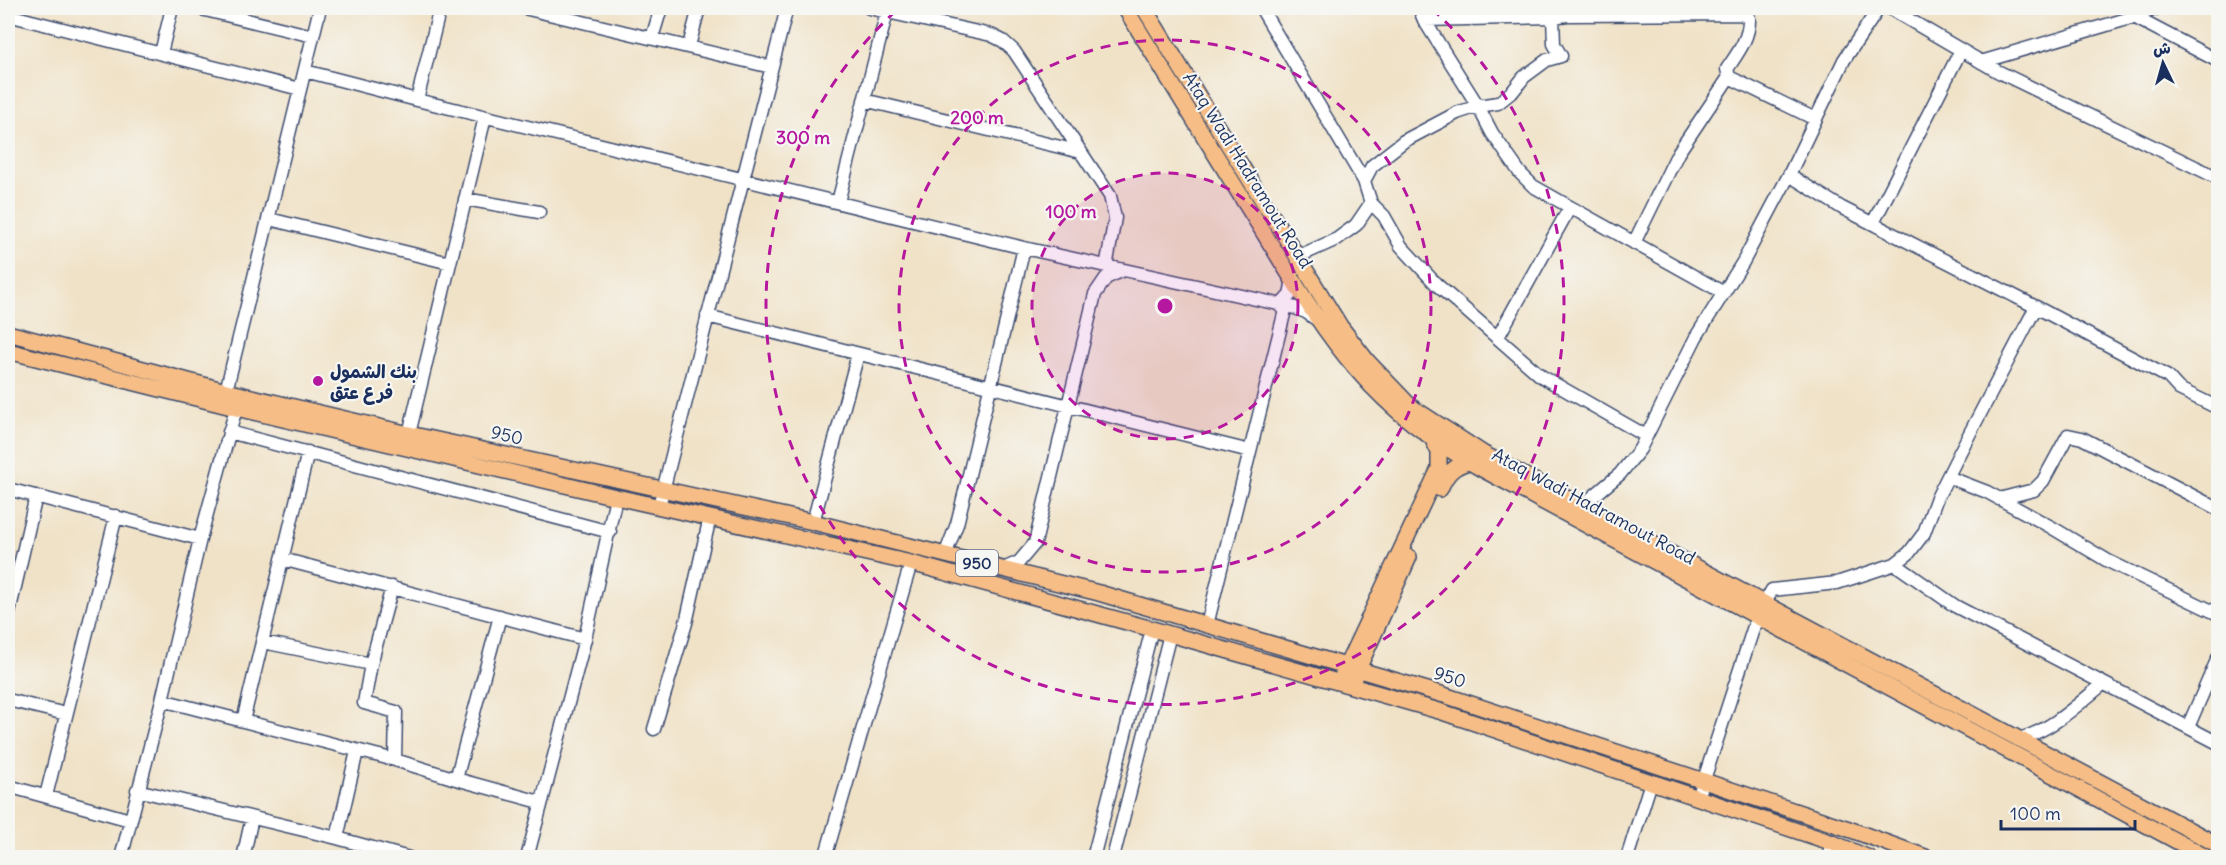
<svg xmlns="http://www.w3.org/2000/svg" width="2226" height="865" viewBox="0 0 2226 865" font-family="Delius,'Playpen Sans Arabic',sans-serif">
  <rect width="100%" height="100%" fill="#f6f6f2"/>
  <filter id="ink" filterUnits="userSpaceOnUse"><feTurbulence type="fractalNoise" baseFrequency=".0167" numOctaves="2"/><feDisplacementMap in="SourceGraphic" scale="12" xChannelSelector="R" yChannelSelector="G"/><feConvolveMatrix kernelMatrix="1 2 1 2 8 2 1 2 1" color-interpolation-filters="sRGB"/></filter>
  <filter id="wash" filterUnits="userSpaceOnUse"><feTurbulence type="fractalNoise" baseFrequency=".008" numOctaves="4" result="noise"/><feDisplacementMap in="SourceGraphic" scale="24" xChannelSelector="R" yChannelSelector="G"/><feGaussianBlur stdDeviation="1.35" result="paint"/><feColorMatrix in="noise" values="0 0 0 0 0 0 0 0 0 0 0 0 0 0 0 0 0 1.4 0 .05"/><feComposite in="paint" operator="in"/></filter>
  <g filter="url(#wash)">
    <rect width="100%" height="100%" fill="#f0e2c7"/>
  </g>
  <g filter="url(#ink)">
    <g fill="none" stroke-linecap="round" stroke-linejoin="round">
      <g stroke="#3b4a6e" stroke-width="15">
        <path id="minor" d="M197,8L313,36
          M524,8L771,67
          M869,8L991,35L1003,41L1014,51L1110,196L1115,218L1106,267
          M1261,8L1364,181
          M1419,8L1424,20L1478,106L1492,133L1520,173L1533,186L1570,207L1498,337
          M1889,8L1997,71L2218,178
          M8,15L300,89
          M2134,17L2218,61
          M1424,20L1553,17
          M652,38L661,8
          M689,46L699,8
          M161,53L172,8
          M1981,62L2134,17L2157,8
          M305,71L417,100L1024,248L1292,307L1306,312L1316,319
          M417,100L440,8
          M864,100L1081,152
          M465,199L539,212
          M838,202L887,12
          M1371,203L1364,181L1372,166L1404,141L1457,113L1478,106L1498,103L1513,91L1524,77L1547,60L1561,56L1554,44L1553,17L1567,15L1741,14L1749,18C1750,38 1737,54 1727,69L1729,77L1815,119
          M1570,207L1724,293
          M269,219L450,263
          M1873,223L1961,50
          M1634,243L1678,153L1729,77
          M1297,257L1337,239L1356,225L1371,203L1384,216L1401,246L1436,284L1541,376L1646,436
          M1280,306L1290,295L1293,279
          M2036,307L2168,377L2179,389L2218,408
          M707,316L1250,451
          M226,391L320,8
          M229,432L610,532
          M409,434L485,117
          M1948,477L1987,492L2051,527L2108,561L2218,614
          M8,489L200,539
          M1999,499L2034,490L2043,481L2068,435L2082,438L2218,509
          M1583,505L1620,474L1640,449L1696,337L1743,262L1789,175L1844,60L1879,8
          M659,506L787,8
          M813,522L858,354
          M945,555L957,524L1024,248
          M282,559L585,639
          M1895,564L1955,606L2218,743
          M1003,569L1019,562L1035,543L1095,294L1106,278L1121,271
          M392,587L371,664L364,703L396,712L395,760
          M8,617L36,496
          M1207,625L1286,306
          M263,642L371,664
          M8,700L66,714
          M162,700L243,721L308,452
          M243,721L395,760L456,779L540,802
          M2188,727L2218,658
          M654,729L686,623L710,517
          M2019,739C2052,730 2077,705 2103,684
          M456,779L500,616
          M8,786L130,820
          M137,790L337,838L409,858
          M46,796L116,516
          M1698,798L1757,617L1772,590L1837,583L1895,564L1909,553L1924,533L1936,500L1960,452L2036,307L1842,208L1789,175
          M337,838L357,751
          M121,858L162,700L200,539L238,401
          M243,858L252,818
          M527,858L585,639L616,497
          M825,858L911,563
          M1093,858L1152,629
          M1113,858L1170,634
          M1627,858L1651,782
          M1828,858L1833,843"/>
      </g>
      <g stroke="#3b4a6e" stroke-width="18">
        <path id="major" d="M1125,8C1166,75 1208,142 1249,209C1284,264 1315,322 1358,371C1393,412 1435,443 1482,469L2208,858
          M1144,8L1340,326L1368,362L1410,406L1484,454L2218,845
          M8,333L226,391L409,434L813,522L1099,593L1444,695L1846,828L1928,858
          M8,351L236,408L616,497L911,563L1152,629L1439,711L1833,843L1869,858
          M1440,489C1446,474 1453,466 1469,462
          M1343,673L1439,469V452L1432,438
          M1354,678L1409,557"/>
      </g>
      <use href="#minor" stroke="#fff" stroke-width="12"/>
      <use href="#major" stroke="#f6be86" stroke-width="15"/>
    </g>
  </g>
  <circle cx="1165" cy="306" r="133" fill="#b5179e" fill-opacity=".12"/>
  <g fill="none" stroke="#b5179e" stroke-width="3" stroke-dasharray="10 8">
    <circle cx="1165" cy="306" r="133"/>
    <circle cx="1165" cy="306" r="266"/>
    <path d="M1432 9A399 399 0 1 1 898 9"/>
  </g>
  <circle fill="#b5179e" stroke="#f6f6f2" stroke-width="2" cx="318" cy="381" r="6"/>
  <g text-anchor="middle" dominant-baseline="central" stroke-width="4.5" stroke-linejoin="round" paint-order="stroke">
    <rect fill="#f6f6f2" stroke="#5d6b8a" stroke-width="1.5" x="956" y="550" width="42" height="26" rx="4.5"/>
    <g font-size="16" font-weight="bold" fill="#1b2f5e">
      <text x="977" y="563">950</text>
    </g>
    <g font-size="18" fill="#1b2f5e" stroke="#f6f6f2">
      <text transform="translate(1248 170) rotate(58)">Ataq Wadi Hadramout Road</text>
      <text transform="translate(507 435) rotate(13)">950</text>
      <text transform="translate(1594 506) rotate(28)">Ataq Wadi Hadramout Road</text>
      <text transform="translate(1450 677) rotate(18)">950</text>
    </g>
    <g font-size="18" font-weight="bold" fill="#1b2f5e" stroke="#f6f6f2" text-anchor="start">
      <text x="330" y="371">بنك الشمول<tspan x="330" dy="21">فرع عتق</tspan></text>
    </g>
  </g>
  <circle cx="1165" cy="306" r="9" fill="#b5179e" stroke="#f6f6f2" stroke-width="3"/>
  <g font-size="18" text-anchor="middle" font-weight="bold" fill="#b5179e" stroke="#f6f6f2" stroke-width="4.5" stroke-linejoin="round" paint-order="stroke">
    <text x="977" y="124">200 m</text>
    <text x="803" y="144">300 m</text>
    <text x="1071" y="218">100 m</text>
  </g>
  <rect width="2226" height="865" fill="none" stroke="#f6f6f2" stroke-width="30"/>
  <g transform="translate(2163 63) rotate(355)" stroke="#f6f6f2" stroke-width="4.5" paint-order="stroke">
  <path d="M0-4.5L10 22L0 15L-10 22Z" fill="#1b2f5e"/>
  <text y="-9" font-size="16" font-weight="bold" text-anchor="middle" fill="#1b2f5e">ش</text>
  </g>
  <path d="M2001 820v9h134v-9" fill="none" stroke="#1b2f5e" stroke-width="3"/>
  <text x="2010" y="820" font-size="18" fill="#1b2f5e" stroke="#f6f6f2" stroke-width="4.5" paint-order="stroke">100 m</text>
</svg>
